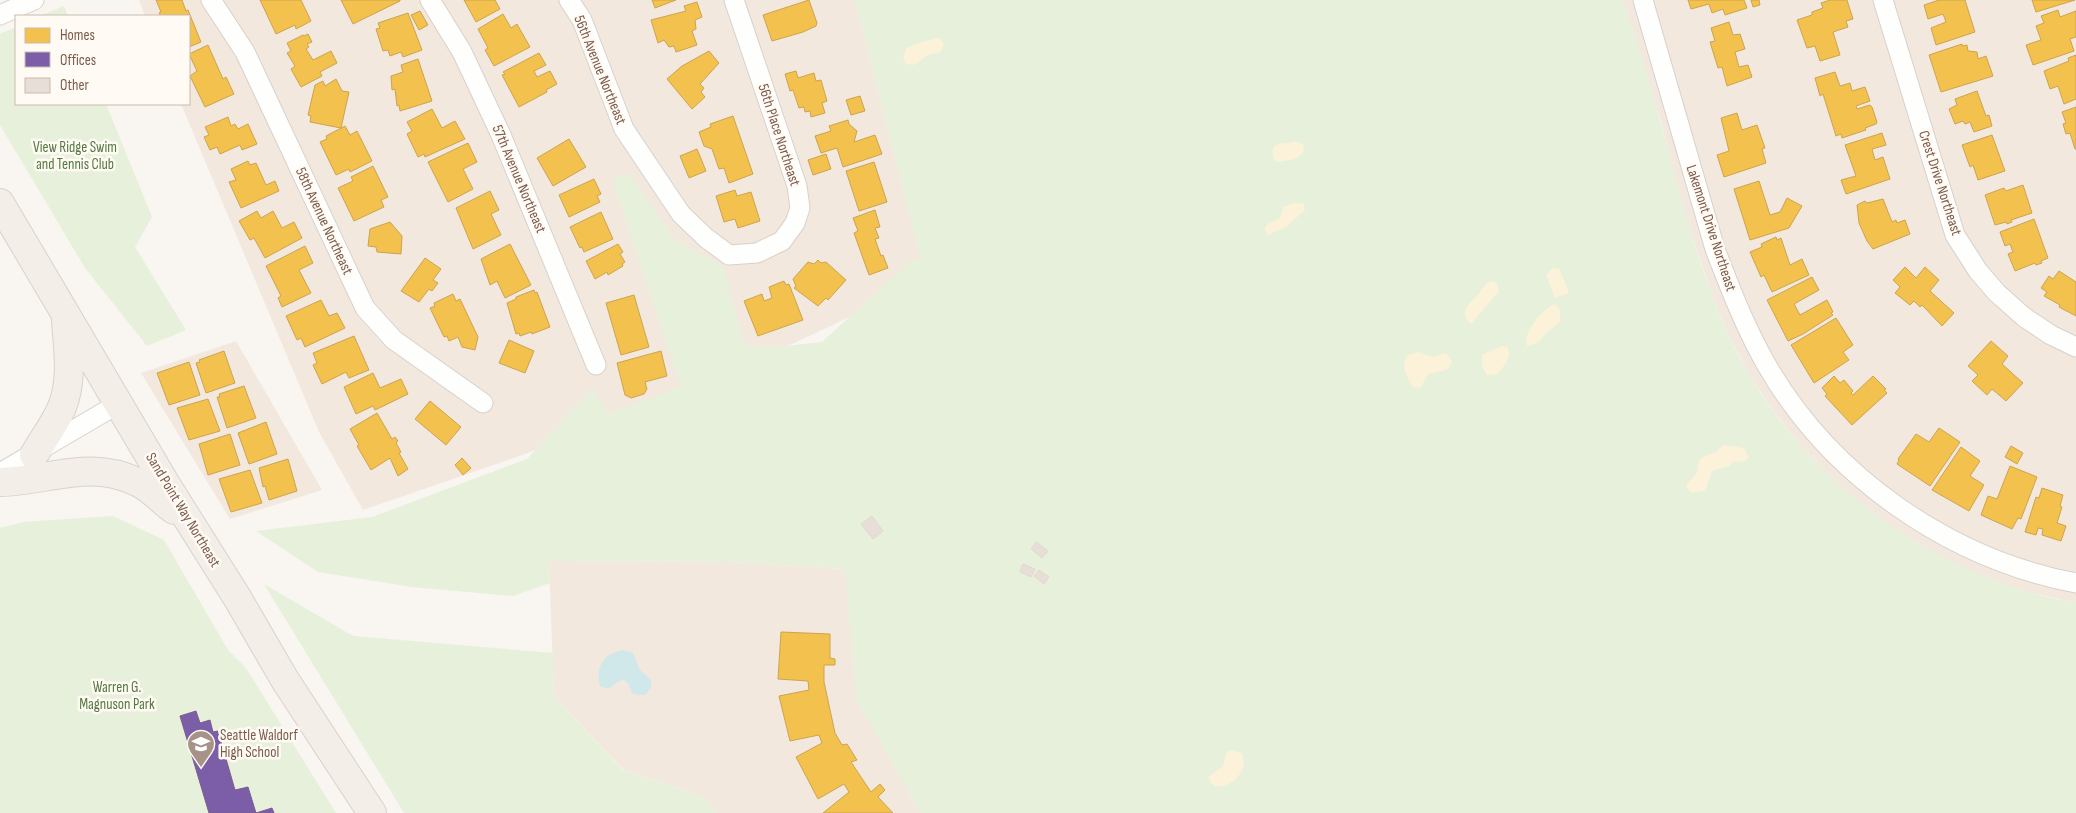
<svg xmlns="http://www.w3.org/2000/svg" width="2076" height="813" viewBox="0 0 2076 813" font-family="'Sofia Sans Condensed',sans-serif">
  <rect width="100%" height="100%" fill="#f9f5f0"/>
  <path fill="#f2e8de" d="M139,0H855L926,278L833,325L683,394L525,454L363,510L319,432L181,104H189V16H145Z
    M1623,0H2076V603L2016,589L1975,573L1936,554L1899,532L1864,507L1831,478L1801,446L1774,412L1750,376L1730,338L1713,298L1683,209L1661,122Z
    M236,341L322,490L230,519L141,373Z
    M549,561L730,562L846,569L909,793L921,813H717L704,797L624,770L554,697Z"/>
  <path fill="#e7f0db" d="M855,0H1623C1637,41 1650,82 1661,124C1681,196 1698,269 1729,336C1793,474 1927,576 2076,603V813H921L856,700L845,569L730,562L549,561L550,583L513,596L412,587L318,572L256,531L372,517L527,459L593,388L608,414L681,387L612,179L629,173L675,240L724,267L744,346H787L822,342L914,258L922,264Z
    M64,6L68,16H40Z
    M16,27V104H106L152,217L135,247L186,330L147,346L85,268L0,125V34Z
    M113,516L164,540L228,650L246,668L336,813H0V528L23,522Z
    M264,584L353,636L553,653L554,697L623,770L704,797L717,813H404Z"/>
  <path fill="#fbf2d9" d="M938,38L941,39L944,45L940,52L928,55L914,65L906,64L903,57L907,48L918,43Z
    M1295,141L1303,144C1308,159 1288,160 1277,162L1274,160C1268,138 1284,146 1295,141Z
    M1293,203L1304,204L1305,210L1286,227L1268,235L1265,230V227C1276,217 1280,225 1283,207Z
    M1553,268L1559,269L1568,289V293L1555,298L1546,275Z
    M1491,281L1497,283L1499,291L1471,324C1456,311 1472,302 1480,292C1484,287 1485,283 1491,281Z
    M1555,304L1560,310V322L1546,333L1539,342L1527,346C1522,332 1542,310 1555,304Z
    M1501,346L1507,347C1513,357 1504,365 1498,374L1487,375L1482,366V355Z
    M1419,352L1432,357L1446,353L1452,361C1449,373 1438,371 1428,374L1421,387L1414,388C1407,378 1400,366 1408,355Z
    M1723,445L1744,448L1749,458L1743,462L1735,461L1729,466L1712,471L1705,491L1691,493L1686,485L1697,473L1699,460L1704,456L1715,453Z
    M1229,750L1241,753C1252,770 1228,790 1215,786L1211,783L1208,777L1223,766L1226,753Z"/>
  <path fill="#d0e8ea" d="M623,650L633,653L640,670L651,680V688L645,695L633,694C631,691 630,688 629,686C624,673 614,686 608,689L600,686C595,667 604,653 623,650Z"/>
  <path fill="#f2c14e" stroke="#cea34e" d="M156,0H182L186,11L188,10L201,42L189,47V16H161L159,13L161,12Z
    M260,0H301L311,21L296,29L295,25L276,34Z
    M341,0H400V1L353,24Z
    M464,0H495L500,9L476,22Z
    M652,0H676L655,8Z
    M809,0L817,23L816,26L803,32L772,41L763,15Z
    M1688,0H1744L1747,8L1725,15L1723,9L1712,13L1709,4L1691,9Z
    M1751,0H1759L1760,5L1753,7Z
    M1830,0H1847L1853,19L1846,21L1848,27L1833,32L1840,55L1820,61L1815,46L1807,48L1797,20L1812,15V12L1823,8L1821,3Z
    M1939,0H1965L1975,32L1936,45L1931,28L1946,22L1943,14L1928,19L1924,5Z
    M2032,0H2075L2036,12Z
    M697,2L702,17L695,20L696,29L692,31L697,45L676,52L674,46L669,47L664,40L658,43L651,20L686,11L684,6Z
    M2058,10L2060,17L2076,11V37L2070,39L2074,51L2033,65L2026,45L2041,40L2036,26L2044,23L2041,16Z
    M420,11L428,25L419,30L411,15Z
    M408,13L422,50L403,57L401,52L390,56L388,50L383,51L376,29L380,28L378,23Z
    M503,14L511,28L517,24L530,47L494,66L485,50L488,48L478,29Z
    M1729,22L1733,35L1740,34L1745,49L1735,52L1739,67L1748,65L1752,77L1727,86L1722,67L1718,68L1710,42L1715,41L1711,28Z
    M308,34L312,42L307,44L309,47L306,49L313,60L331,51L337,63L320,72L322,76L301,87L291,69L295,66L287,53L291,51L287,43L303,35L304,36Z
    M1962,44V46L1967,45L1968,51L1977,52L1978,59L1986,56L1993,76L1941,92L1929,55Z
    M208,45L223,79L226,77L234,94L205,107L190,76L197,71L189,54Z
    M709,51L719,63L700,84L704,88L701,92L705,97L692,109L667,79L682,66Z
    M539,53L546,65L534,71L537,77L550,71L557,84L546,90L547,92L519,107L502,75L505,74L503,72Z
    M2076,55V99L2064,104L2058,86L2050,89L2044,71L2069,61L2068,58Z
    M418,59L432,101L400,111L399,105L397,106L395,89L392,90L391,76L403,72L401,65Z
    M796,71L798,78L814,73L816,81L821,80L827,101L822,103L825,113L811,117L810,111L805,112L804,107L799,108L793,90L790,91L785,74Z
    M1835,72L1840,86L1850,83L1852,91L1865,87L1870,101L1856,106L1857,109L1870,105L1872,107L1877,122L1876,124L1865,128L1866,130L1842,138L1841,134L1836,136L1823,94L1820,96L1815,78Z
    M336,79L342,91L349,92L341,128L310,122L311,116L308,115L315,85L323,81L325,86Z
    M1977,91L1986,116L1989,115L1992,126L1974,132L1970,122L1965,124L1963,121L1955,124L1949,109L1957,105L1955,99Z
    M860,96L865,111L851,115L846,100Z
    M2076,107V149H2075L2070,133L2066,134L2063,124L2066,123L2062,112Z
    M432,109L442,128L455,121L465,139L425,157L424,154L418,157L407,134L412,131L407,122Z
    M1737,113L1742,130L1757,125L1765,148L1762,149L1766,163L1724,177L1717,155L1729,151L1721,118Z
    M733,116L753,174L729,183L724,168L719,169L712,149L704,146L699,132L711,127L710,124Z
    M228,117L231,126L235,124L238,129L248,124L257,144L242,150L240,145L220,154L217,147L210,150L204,137L209,135L205,127Z
    M848,120L849,124L857,131L854,142L875,135L882,154L843,167L837,148L821,153L815,136L831,131L829,126Z
    M345,126L350,135L357,131L372,161L350,172L349,169L336,175L320,142L327,139L326,136Z
    M1882,133L1886,145L1872,149L1875,160L1883,157L1890,179L1846,194L1841,180L1856,176L1845,145Z
    M1992,135L2005,171L1978,180L1973,165L1970,167L1962,145Z
    M569,139L586,167L553,186L537,158Z
    M468,143L477,162L463,169L473,189L448,202L428,162Z
    M697,149L706,171L689,178L680,156Z
    M826,154L831,169L813,175L808,160Z
    M248,161L250,165L256,163L266,185L275,181L279,191L241,208L229,182L236,180L231,169Z
    M874,162L887,202L859,211L846,171Z
    M373,166L388,197L381,200L384,207L354,221L338,188L353,181L351,177Z
    M594,179L601,194L597,196L600,202L569,217L559,195Z
    M1759,181L1770,215L1780,212L1787,198L1802,206L1789,228L1750,240L1734,189Z
    M2023,185L2032,213L2011,220L2012,222L2007,224L2006,222L1995,225L1985,195L2004,188L2006,191Z
    M735,190L737,196L751,192L760,221L738,228L735,219L724,222L716,196Z
    M490,191L499,210L491,214L501,235L473,249L456,208Z
    M1883,199L1892,222L1896,220L1897,223L1905,220L1910,234L1873,249L1867,241L1859,223L1857,205L1865,201L1867,203Z
    M875,210L880,227L875,228L879,238L875,239L881,256L883,255L888,268L869,275L854,233L858,231L853,218Z
    M257,211L261,218L273,211L282,228L294,222L302,238L265,258L254,238L250,240L239,221Z
    M601,212L613,239L584,252L582,247L580,248L570,227Z
    M2034,219L2048,258L2041,261L2042,263L2036,265L2035,263L2015,271L2008,254L2013,252L2010,244L2005,246L2000,232Z
    M390,222L402,236L401,254L377,252L376,247L368,246L370,229Z
    M1776,237L1777,240L1781,238L1790,265L1802,259L1809,275L1772,292L1764,275L1761,277L1750,252L1762,247L1761,244Z
    M510,244L531,285L505,298L497,281L490,285L481,259Z
    M618,244L623,252L620,254L625,262L622,264L623,266L608,275L607,272L595,279L586,261Z
    M305,246L313,263L299,270L311,293L282,307L278,298L281,296L266,266Z
    M425,258L441,269L433,280L438,283L432,291L429,289L419,302L401,291Z
    M818,260L821,263L826,262L846,280L828,300L826,298L818,306L794,288L796,286L793,279L808,262L814,264Z
    M1905,267L1916,278L1925,267L1939,280L1930,291L1954,313L1942,326L1922,305L1920,307L1914,301L1910,305L1895,293L1900,287L1893,280Z
    M2059,271L2076,282V316L2059,307L2060,305L2044,296L2047,292L2041,288L2049,276L2053,279Z
    M1812,277L1819,290L1794,304L1800,315L1827,300L1833,312L1831,313L1833,315L1803,334L1788,341L1767,300Z
    M784,281L786,285L789,284L803,320L758,336L744,301L762,294L764,301L772,298L769,287Z
    M534,290L535,293L537,292L550,327L532,334L531,332L520,336L519,333L516,334L507,303L516,299V297Z
    M453,294L456,301L460,299L478,337L475,350L462,347L458,337L449,341L447,336L444,337L430,308L435,306L434,303Z
    M634,295L649,347L621,355L606,303Z
    M321,300L329,316L337,313L345,328L305,347L301,338L297,340L286,316Z
    M1836,318L1853,345L1843,352L1849,360L1814,383L1791,345Z
    M354,336L369,370L349,378L346,372L322,384L313,365L317,363L313,353Z
    M509,340L534,351L525,373L499,363Z
    M1991,341L2008,356L2002,364L2023,383L2006,401L1992,389L1987,395L1972,381L1978,375L1968,366Z
    M224,351L235,383L206,393L196,363L200,362L199,360Z
    M661,351L667,376L645,382L647,389L644,394L631,398L625,395L617,363Z
    M189,362L200,395L169,405L157,373Z
    M373,373L380,388L401,379L408,394L375,410L373,406L356,414L344,387Z
    M1834,376L1840,383L1844,380L1853,391L1851,393L1853,395L1873,376L1886,389L1884,390L1887,393L1852,425L1825,396L1827,394L1822,388Z
    M244,386L256,418L227,428L217,397H220L219,394Z
    M208,399L220,431L189,440L177,408Z
    M430,401L461,427L446,445L415,419Z
    M377,413L392,439L395,437L398,441L396,443L401,452L399,453L408,469L398,476L390,458L371,470L357,446L359,445L350,429Z
    M266,422L277,454L249,464L238,433Z
    M1939,428L1960,442L1930,486L1897,464L1899,460L1898,459L1916,434L1929,442Z
    M230,434L240,465L208,475L199,444Z
    M2011,446L2023,453L2017,464L2005,457Z
    M1961,447L1980,461L1970,476L1984,485L1969,511L1932,490Z
    M462,458L471,468L463,475L455,465Z
    M288,459L297,491L269,500L265,486L263,487L259,468Z
    M2010,466L2037,477L2021,519L2018,518L2012,529L1981,515L1988,496L1997,499Z
    M250,470L262,503L231,512L219,479Z
    M2042,488L2063,495L2060,506L2062,507L2057,523L2066,526L2061,541L2042,535L2043,529L2038,528L2036,535L2025,532L2036,497L2039,498Z
    M781,632L830,634V658L835,659V665H824V682L835,733L842,745L847,744L857,760L851,762L871,792L880,784L885,790L878,797L893,813H823L849,792L844,784L818,799L796,757L822,743L819,735L790,741L779,696L809,690L808,681L778,679Z"/>
  <path fill="#7b5ea7" stroke="#7b5d8c" d="M196,711L200,723L210,720L213,732L218,731L235,790L248,787L256,813L272,808L274,813H209L180,716Z"/>
  <path fill="#e6ded7" stroke="#e2d8d2" d="M872,516L883,531L873,539L861,524Z
    M1036,542L1048,551L1042,558L1031,549Z
    M1023,564L1035,569L1031,577L1020,572Z
    M1039,570L1049,577L1044,584L1034,576Z"/>
  <g fill="none" stroke-linecap="round" stroke-linejoin="round">
    <g stroke="#d7d1cb" stroke-width="21">
      <path id="minor" d="M211,0L245,52L365,308L394,340L483,403
        M430,0L462,52L501,135L596,365
        M569,0L582,20L624,129L681,214L706,238L729,255L757,253L782,241L795,223L800,208L797,186L734,0
        M1643,0L1715,249C1730,288 1745,327 1766,364C1830,476 1949,559 2076,583
        M1883,0L1955,235L1978,271L1997,293L2024,317L2051,335L2076,347
        M0,15L34,0
        M0,473L118,404"/>
    </g>
    <g stroke="#dad1cc" stroke-width="30">
      <path id="primary" d="M0,203L167,486L238,599L285,680L372,813
        M34,455C43,439 55,424 62,407C73,380 68,349 66,321
        M0,482C49,481 89,459 137,482C151,488 161,501 174,510"/>
    </g>
    <use href="#minor" stroke="#fefefd" stroke-width="19"/>
    <use href="#primary" stroke="#f3eee8" stroke-width="28"/>
  </g>
  <defs>
    <g id="school-pin" transform="scale(1.4375)"><path d="M0 17L-7.5 6A9.5 9.5 0 1 1 7.5 6Z" fill="#a69286" stroke="#fffaf3"/><path d="M0-5L7-2L0 1L-7-2ZM-4 1L0 2.5L4 1V4Q0 6-4 4Z" fill="#fff"/></g>
  </defs>
  <g fill-rule="evenodd">
    <use href="#school-pin" x="201" y="744"/>
  </g>
  <g text-anchor="middle" dominant-baseline="central" stroke-width="5" stroke-linejoin="round" paint-order="stroke">
    <g font-size="15" fill="#7a5c4d" stroke="#fffaf3">
      <text transform="translate(600 70) rotate(68)">56th Avenue Northeast</text>
      <text transform="translate(779 135) rotate(72)">56th Place Northeast</text>
      <text transform="translate(519 179) rotate(67)">57th Avenue Northeast</text>
      <text transform="translate(1940 183) rotate(72)">Crest Drive Northeast</text>
      <text transform="translate(324 221) rotate(65)">58th Avenue Northeast</text>
      <text transform="translate(1711 228) rotate(72)">Lakemont Drive Northeast</text>
      <text transform="translate(183 510) rotate(59)">Sand Point Way Northeast</text>
    </g>
    <g font-size="15" fill="#537a41" stroke="#fffaf3">
      <text x="75" y="147">View Ridge Swim<tspan x="75" dy="17">and Tennis Club</tspan></text>
      <text x="117" y="687">Warren G.<tspan x="117" dy="17">Magnuson Park</tspan></text>
    </g>
    <g font-size="15" fill="#7a5c4d" stroke="#fffaf3" text-anchor="start">
      <text x="220" y="735">Seattle Waldorf<tspan x="220" dy="17">High School</tspan></text>
    </g>
  </g>
  <rect x="15" y="15" width="175" height="90" fill="#fffaf3" stroke="#cabbb1"/>
  <rect x="25" y="28" width="25" height="15" fill="#f2c14e" stroke="#cabbb1"/>
  <text x="60" y="40" font-size="15" fill="#7a5c4d">Homes</text>
  <rect x="25" y="52" width="25" height="15" fill="#7b5ea7" stroke="#cabbb1"/>
  <text x="60" y="65" font-size="15" fill="#7a5c4d">Offices</text>
  <rect x="25" y="78" width="25" height="15" fill="#e6ded7" stroke="#cabbb1"/>
  <text x="60" y="90" font-size="15" fill="#7a5c4d">Other</text>
</svg>
